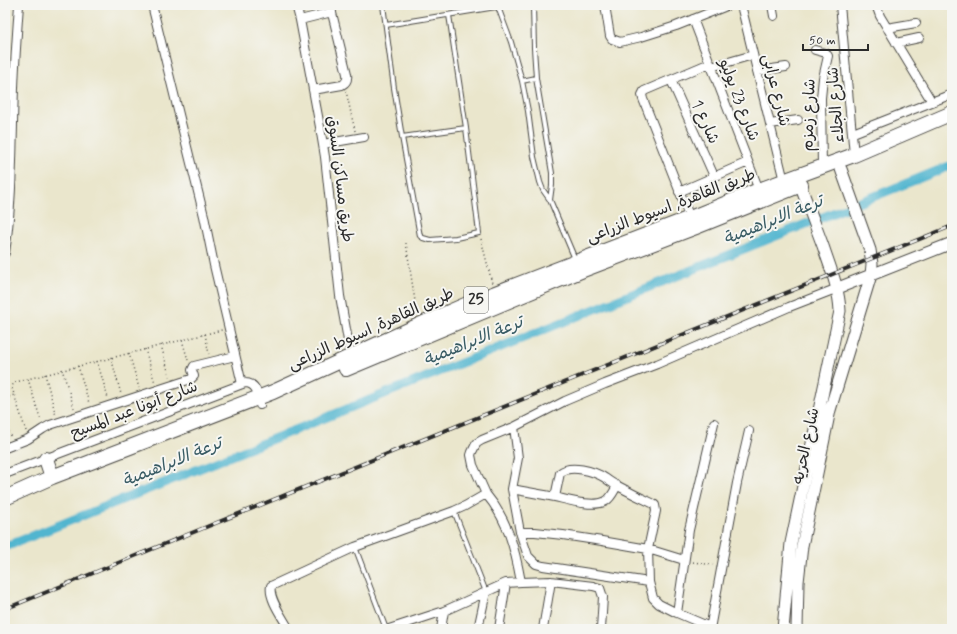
<svg xmlns="http://www.w3.org/2000/svg" width="957" height="634" viewBox="0 0 957 634" font-family="Mynerve,'Playpen Sans Arabic',sans-serif">
  <rect width="100%" height="100%" fill="#f6f6f2"/>
  <filter id="ink" filterUnits="userSpaceOnUse"><feTurbulence type="fractalNoise" baseFrequency=".025" numOctaves="2"/><feDisplacementMap in="SourceGraphic" scale="8" xChannelSelector="R" yChannelSelector="G"/><feConvolveMatrix kernelMatrix="1 2 1 2 8 2 1 2 1" color-interpolation-filters="sRGB"/></filter>
  <filter id="wash" filterUnits="userSpaceOnUse"><feTurbulence type="fractalNoise" baseFrequency=".012" numOctaves="4" result="noise"/><feDisplacementMap in="SourceGraphic" scale="16" xChannelSelector="R" yChannelSelector="G"/><feGaussianBlur stdDeviation="0.9" result="paint"/><feColorMatrix in="noise" values="0 0 0 0 0 0 0 0 0 0 0 0 0 0 0 0 0 1.4 0 .05"/><feComposite in="paint" operator="in"/></filter>
  <g filter="url(#wash)">
    <rect width="100%" height="100%" fill="#eae6cc"/>
    <g fill="none" stroke-linecap="round" stroke-linejoin="round">
      <path stroke="#51b5cf" stroke-width="9" d="M5,547L952,165"/>
    </g>
  </g>
  <g filter="url(#ink)">
    <g fill="none" stroke-linecap="round" stroke-linejoin="round">
      <g stroke="#484743" stroke-width="6">
        <path id="lane" d="M383,5L394,88L402,137L420,236L423,238L430,240L456,238L479,233L466,128L449,15
          M533,5L534,48L536,78L552,173V185L550,200
          M498,7L511,42L522,81L528,111L534,157L540,182L543,190L550,200L575,259
          M386,25L508,5
          M522,81L536,78
          M402,137L466,128
          M454,511L486,592
          M355,547L386,629"/>
      </g>
      <g stroke="#484743" stroke-width="10">
        <path id="street" d="M152,5L204,216L214,265L242,384
          M296,5L300,20L320,127L325,157L340,296L351,357
          M605,5L610,36L612,39L620,42L641,37L676,26L729,5
          M741,5L784,181
          M772,5L774,16
          M840,5L854,155
          M876,5L880,16L932,102
          M693,19L759,190
          M300,20L332,12
          M887,28L916,23
          M896,43L919,38
          M815,50L826,53L828,56L823,78L821,98L822,167
          M711,67L753,55
          M757,71L786,67
          M671,80L714,176
          M313,90L342,85C346,83 348,80 347,74L330,5
          M770,124L798,120
          M853,133L952,94
          M323,144L364,137
          M679,192L748,162
          M690,218L643,99L642,95L644,91L710,63
          M5,253C13,198 12,143 14,88C15,60 17,32 19,5
          M514,427L518,458L512,489L520,532L528,556L536,564L543,566L649,582
          M5,448L28,439L43,429L50,425L191,379L194,376L192,370L194,366L235,356
          M5,474L245,383C257,383 258,395 260,405
          M512,489C526,492 541,494 555,497C568,500 593,508 606,501C611,498 614,491 617,486
          M486,494C508,520 515,549 521,582
          M555,497L560,473C570,464 594,471 605,478C609,481 613,484 618,486C629,492 641,498 652,503L655,505L656,511L648,549L649,582L653,598L659,604L677,613L710,627
          M520,532H535L563,535L602,541L648,549L684,560
          M677,613L689,530L714,423
          M289,629C283,618 268,598 271,586L355,547L454,511L465,506L486,494L473,465L471,455L472,452L475,446L477,443L482,440L514,427L565,401L605,384L657,364L789,307L838,288
          M389,629L444,611L506,583L521,582L551,581L593,586L600,588L603,597L601,629
          M441,629L444,611
          M478,629L486,592
          M499,629L506,583
          M543,629L551,581
          M710,629L737,483L749,431"/>
      </g>
      <g stroke="#484743" stroke-width="13">
        <path id="secondary" d="M838,288L952,243
          M783,629L791,543L840,311C839,288 830,267 823,246C815,225 808,205 800,185
          M797,629L798,582L802,546L830,410L871,275L872,264L870,250L841,169"/>
      </g>
      <g stroke="#484743" stroke-width="16">
        <path id="highway" d="M346,369L583,270L696,227L801,185
          M46,459L52,477
          M5,498L52,477L273,392L419,325L472,302L690,218L759,190L854,155L952,113"/>
      </g>
      <path stroke="#484743" stroke-width="1.5" stroke-dasharray="1 3" stroke-linecap="butt" d="M346,91L355,131
        M481,239L492,283
        M406,243L417,314
        M205,334L209,354
        M182,340L188,360
        M161,345L170,378
        M145,349L155,383
        M129,353L139,388
        M111,357L121,394
        M97,361L108,398
        M78,366L89,403
        M62,369L74,408
        M45,374L56,416
        M28,379L41,421
        M5,398L14,395
        M5,424L11,438
        M26,431L12,388L13,384L16,382L222,330
        M693,562L713,565"/>
      <use href="#lane" stroke="#fff" stroke-width="4"/>
      <use href="#street" stroke="#fff" stroke-width="8"/>
      <use href="#secondary" stroke="#fff" stroke-width="11"/>
      <use href="#highway" stroke="#fff" stroke-width="14"/>
      <g stroke="#2b2b2b" stroke-width="4">
        <path id="rail" d="M5,609L216,523L833,274L952,226"/>
      </g>
      <use href="#rail" stroke="#f6f6f2" stroke-width="2.5" stroke-dasharray="8" stroke-linecap="butt"/>
    </g>
  </g>
  <g text-anchor="middle" dominant-baseline="central" stroke-width="4" stroke-linejoin="round" paint-order="stroke">
    <rect fill="#f6f6f2" stroke="#686867" stroke-width="1" x="464" y="287" width="24" height="26" rx="3"/>
    <g font-size="15" font-weight="bold" fill="#2b2b2b">
      <text x="476" y="300">25</text>
    </g>
    <g font-size="16" fill="#2b2b2b" stroke="#f6f6f2">
      <text transform="translate(776 90) rotate(76)">شارع عرابى</text>
      <text transform="translate(739 100) rotate(69)">شارع 23 يوليو</text>
      <text transform="translate(836 105) rotate(-95)">شارع الجلاء</text>
      <text transform="translate(809 115) rotate(-88)">شارع زمزم</text>
      <text transform="translate(705 122) rotate(66)">شارع 1</text>
      <text transform="translate(340 179) rotate(83)">طريق مساكن السوق</text>
      <text transform="translate(671 206) rotate(-21)">طريق القاهرة, اسيوط الزراعى</text>
      <text transform="translate(371 329) rotate(-24)">طريق القاهرة, اسيوط الزراعى</text>
      <text transform="translate(134 410) rotate(-21)">شارع أبونا عبد المسيح</text>
      <text transform="translate(806 446) rotate(-78)">شارع الحريه</text>
    </g>
    <g font-size="17" font-style="italic" fill="#385b64" stroke="#f6f6f2">
      <text transform="translate(773 220) rotate(-22)">ترعة الابراهيمية</text>
      <text transform="translate(473 341) rotate(-22)">ترعة الابراهيمية</text>
      <text transform="translate(172 462) rotate(-22)">ترعة الابراهيمية</text>
    </g>
  </g>
  <rect width="957" height="634" fill="none" stroke="#f6f6f2" stroke-width="20"/>
  <path d="M803 44v6h65v-6" fill="none" stroke="#2b2b2b" stroke-width="2"/>
  <text x="809" y="44" font-size="12" fill="#2b2b2b" stroke="#f6f6f2" stroke-width="3" paint-order="stroke">50 m</text>
</svg>
